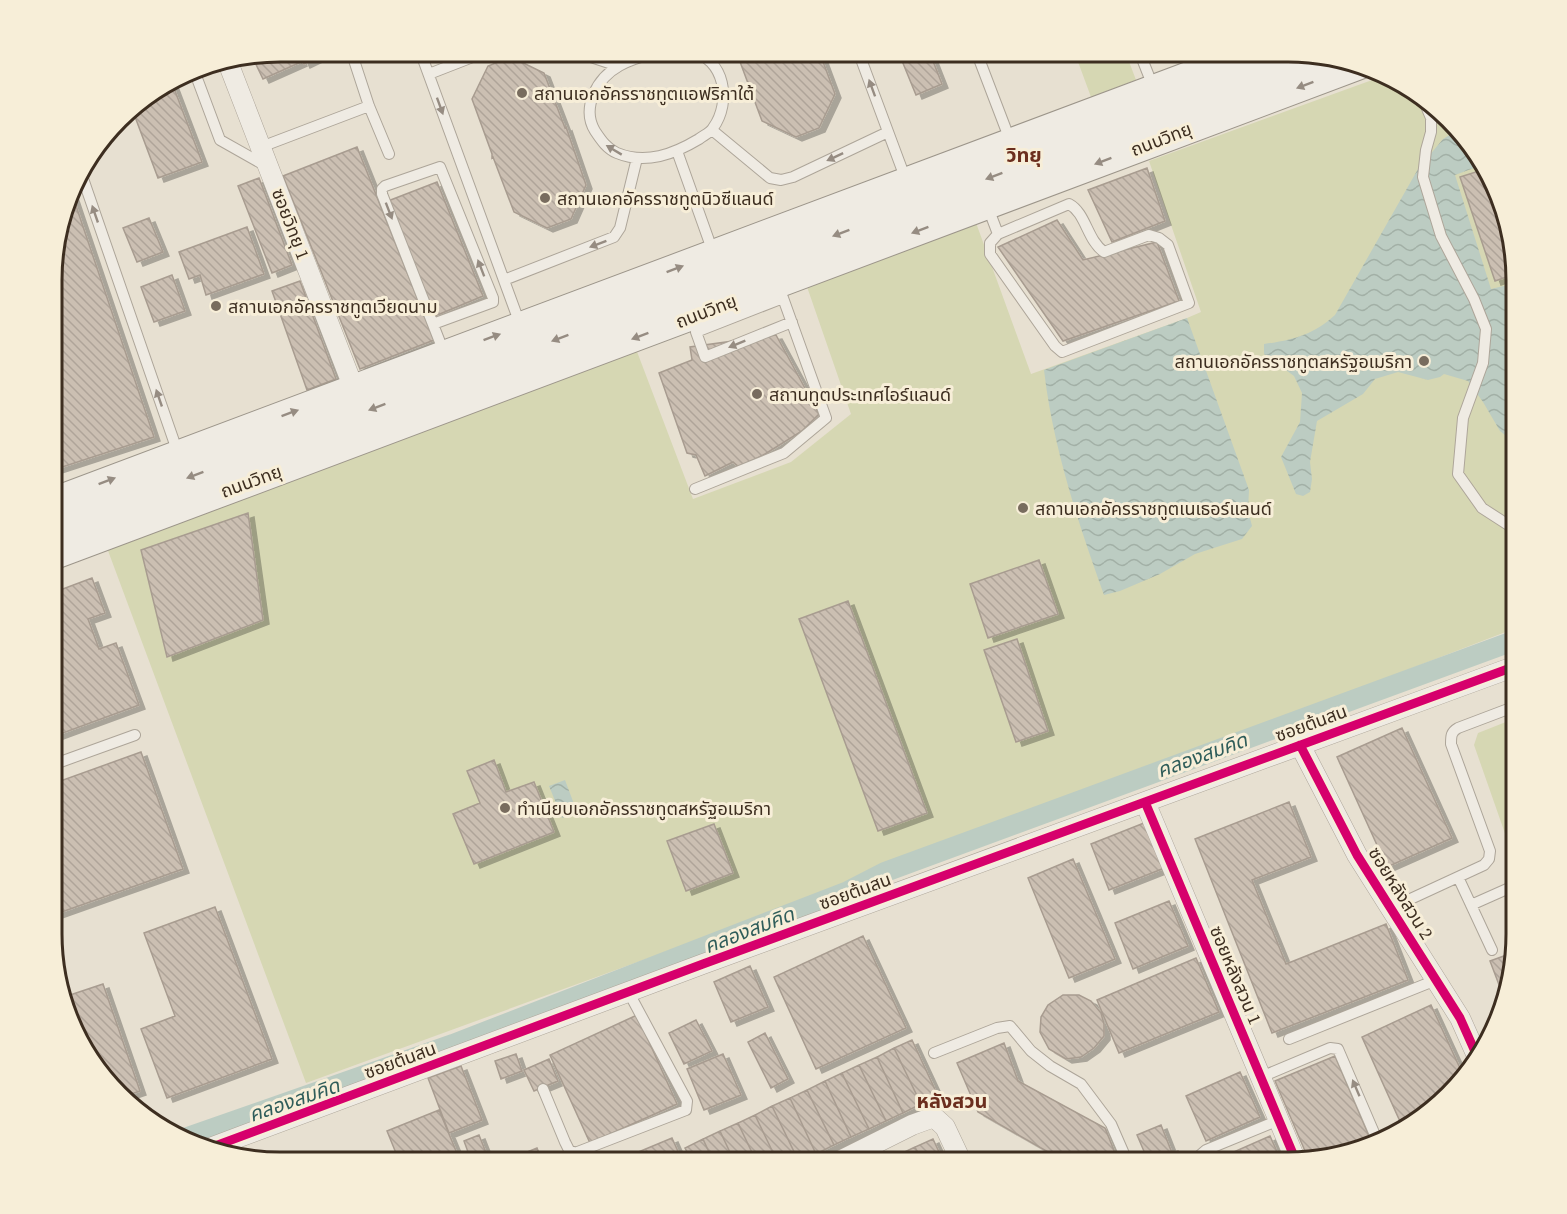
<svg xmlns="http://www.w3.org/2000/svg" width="1567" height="1214" viewBox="0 0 1567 1214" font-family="'Source Serif 4','Noto Sans Thai',serif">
  <defs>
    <pattern id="water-waves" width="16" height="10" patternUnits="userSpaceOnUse" patternTransform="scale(1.5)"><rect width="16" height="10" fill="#bcccc2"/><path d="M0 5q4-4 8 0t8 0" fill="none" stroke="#a2b0a6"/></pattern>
    <pattern id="building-back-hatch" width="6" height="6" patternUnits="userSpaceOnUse" patternTransform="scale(1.5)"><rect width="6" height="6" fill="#cbbfb2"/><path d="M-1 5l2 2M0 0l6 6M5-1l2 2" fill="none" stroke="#afa499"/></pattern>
    <filter id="shadow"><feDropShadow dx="6" dy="4" stdDeviation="0" flood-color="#0004"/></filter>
  </defs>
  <rect width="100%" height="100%" fill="#e7e0d1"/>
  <path fill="#d6d7b3" d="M1074,51H1125L1136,80L1091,97Z
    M1386,75L1438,108L1493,179L1516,279V628L841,888L306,1083L107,548L636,349L693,499L791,462L851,414L805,281L975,220L1031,374L1187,318L1201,312L1149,161Z
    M1516,718V839L1508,842L1474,745L1478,733Z"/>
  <path fill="url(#water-waves)" d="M1456,131L1482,165L1455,175L1491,289L1516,283V441H1512L1500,431L1483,402L1468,381L1444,374L1440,377L1428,380L1398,372L1375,379L1363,394L1317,421L1310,462L1312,479L1310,492L1303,496L1296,494L1281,457L1300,422L1302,393L1294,376L1264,354V344C1293,340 1313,335 1335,315L1418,169L1443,139Z
    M1187,318L1249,490L1248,510L1252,526L1242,539L1195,554L1160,574L1120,591L1104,595C1078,522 1053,448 1044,370Z
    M565,780L577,812L562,818L549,786Z"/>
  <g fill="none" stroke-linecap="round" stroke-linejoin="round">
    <path stroke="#bcccc2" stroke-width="20" d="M182,1139L453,1044L848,891L885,872L1516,640"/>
  </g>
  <path fill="url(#building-back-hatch)" stroke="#a89c90" stroke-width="1.5" filter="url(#shadow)" d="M280,51H296L301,62L263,79L252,56Z
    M298,51H331L304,64Z
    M736,51H819L835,94L819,128L796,137L762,121Z
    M898,51H929L942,84L916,95Z
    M511,57L544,73L565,128L566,127L586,185L571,219L547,228L514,212L493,157L492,158V154L472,99L488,66Z
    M172,83L202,162L158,178L131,106Z
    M357,147L434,340L360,369L283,176Z
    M1147,168L1165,221L1112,242L1088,190Z
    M1485,169L1493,179L1515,274L1495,281L1460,177Z
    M259,178L292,265L272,273L238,186Z
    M437,182L483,296L435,316L388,201Z
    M72,194L154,437L53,470V250Z
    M149,218L163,252L137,262L123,228Z
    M1057,220L1083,260L1157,242L1179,301L1063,341L998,247Z
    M247,227L264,274L206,295L200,275L189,279L179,252Z
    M172,275L185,311L154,322L141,287Z
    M300,281L336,379L307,390L272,291Z
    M776,335L819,414L802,431L765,454L739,467L733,462L705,476L696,455L687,453L659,373L692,360L690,347Z
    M248,513L263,620L167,657L141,550Z
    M1039,560L1058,614L988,638L970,584Z
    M92,578L105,613L88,619L99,649L116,643L139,705L52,737V593Z
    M848,601L927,813L878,831L799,619Z
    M1017,639L1048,731L1016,742L984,650Z
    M1402,728L1452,838L1387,867L1337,757Z
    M141,752L183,869L56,914L52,901V784Z
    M494,760L506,792L534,782L554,832L474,864L453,814L480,803L467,771Z
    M1289,802L1311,857L1252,880L1286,964L1386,924L1408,980L1272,1033L1195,839Z
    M1149,821L1167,867L1109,890L1091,844Z
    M714,824L733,873L686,891L667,841Z
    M1073,859L1115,959L1069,978L1028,878Z
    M1169,901L1188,946L1133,969L1115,923Z
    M215,907L272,1059L167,1098L141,1029L175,1016L144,933Z
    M863,936L906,1028L816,1069L774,977Z
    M1515,952L1504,998L1490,961Z
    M1196,958L1219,1012L1119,1053L1097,1000Z
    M750,966L768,1007L731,1022L714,982Z
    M103,984L140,1091L122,1097L75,1036L64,997Z
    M1063,995H1079L1091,1001L1101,1013L1104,1024V1036L1094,1048L1081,1057L1066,1059L1049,1049L1040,1032L1041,1017L1048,1005Z
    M1431,1005L1464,1077L1459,1085L1403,1128L1362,1037Z
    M637,1015L677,1104L590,1143L550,1055Z
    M696,1020L712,1051L684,1064L669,1033Z
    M765,1033L788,1079L771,1088L748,1042Z
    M912,1040L938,1096L921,1104L894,1048Z
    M1004,1043L1018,1081L1105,1128L1119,1163H1060L1057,1157L978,1112L957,1063Z
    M894,1048L921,1104L903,1113L877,1057Z
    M516,1054L522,1071L501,1079L495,1061Z
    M723,1054L741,1095L704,1110L687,1069Z
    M1335,1056L1372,1143L1308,1158L1275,1081Z
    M877,1057L903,1113L886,1121L859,1065Z
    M549,1059L558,1081L534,1091L524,1070Z
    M859,1065L886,1121L869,1129L842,1073Z
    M461,1066L482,1120L449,1133L428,1078Z
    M1240,1072L1260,1117L1206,1141L1186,1096Z
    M842,1073L869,1129L851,1137L825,1081Z
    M825,1081L851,1137L834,1145L807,1090Z
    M807,1090L834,1145L816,1154L790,1098Z
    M790,1098L816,1154L799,1162L772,1106Z
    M772,1106L799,1162L797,1163H778L755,1115Z
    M439,1110L461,1163H400L387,1131Z
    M755,1115L778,1163H757L738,1123Z
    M738,1123L757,1163H735L720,1131Z
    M1161,1125L1172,1153L1178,1151L1183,1163H1149L1137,1135Z
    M720,1131L735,1163H714L703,1139Z
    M479,1135L490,1163H472L464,1141Z
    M1270,1136L1282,1163H1214L1213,1161Z
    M672,1138L683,1163H612Z
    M703,1139L714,1163H693L685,1148Z
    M933,1139L944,1163H923L915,1147Z
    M915,1147L923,1163H902L898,1155Z
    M537,1148L543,1163H500Z"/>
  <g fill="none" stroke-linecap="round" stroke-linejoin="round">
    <g stroke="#ada599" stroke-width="12">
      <path id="lane" d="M351,51L369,106L389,154
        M420,51L520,324
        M573,51L618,66
        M662,51C648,55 632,58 619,66C597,78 581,108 595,131C601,140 607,149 617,153C646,165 674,154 699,139C704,135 710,133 713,128C732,102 725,58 690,51
        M858,51L906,180
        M976,51L1010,140
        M1139,51L1154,89
        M429,74L488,51
        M198,81L220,140L266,166
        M1423,99L1431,118V132L1426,150L1423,177L1441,236L1474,299L1486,329L1483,363L1463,418L1458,474L1482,508L1513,528H1516
        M712,130L770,178L781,180L793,177L888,132
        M261,147L369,106
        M677,151L713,252
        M80,170L178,453
        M987,205L998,234L990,243V254L1055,346L1062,352L1189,303L1168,245L1159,238L1149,235L1104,252C1087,240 1086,213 1069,204L998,234
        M504,280L614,237L620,228L637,158
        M783,298L696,332L705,357L792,322
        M433,324L493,302V298L440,167L385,186L382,189V194L445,355
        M695,489L784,453L826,418L778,284
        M52,765L135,735
        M1458,877L1492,950
        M1471,905L1516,885
        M1391,908L1484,865L1489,859L1490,851L1451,744C1451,736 1451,732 1458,728L1516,706
        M1289,1039L1436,980
        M934,1053L997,1028L1010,1026L1031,1051L1050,1066L1081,1084L1111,1124L1128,1163
        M1261,1077L1330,1048L1338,1049L1378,1142
        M543,1089L565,1142L569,1150L575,1153L686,1110L687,1101L629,993
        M1198,1163L1199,1156L1206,1150L1279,1120"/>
    </g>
    <g stroke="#ada599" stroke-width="21">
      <path id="street" d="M227,60L354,389
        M1300,745L1357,855L1460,1018L1477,1056
        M1145,802L1296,1161
        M207,1149L703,964L1516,666
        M836,1163L912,1125L934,1117L945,1127L962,1163"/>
    </g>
    <g stroke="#9c958a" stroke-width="30">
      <path id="secondary" d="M52,502L1255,51
        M52,529L1316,55
        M52,556L1360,65"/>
    </g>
    <use href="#lane" stroke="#efebe3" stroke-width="10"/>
    <use href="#street" stroke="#efebe3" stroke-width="20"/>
    <use href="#secondary" stroke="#efebe3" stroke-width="28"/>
    <g stroke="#f7eed8" stroke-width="13">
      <path id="cycleway" d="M1300,745L1357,855L1460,1018L1477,1056
        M1145,802L1296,1161
        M207,1149L703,964L1516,666"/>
    </g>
    <use href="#cycleway" stroke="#d6006c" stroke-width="9"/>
  </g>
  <defs><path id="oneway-solid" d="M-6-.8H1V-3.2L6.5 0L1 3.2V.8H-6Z" transform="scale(1.5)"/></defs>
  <g fill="#968c82">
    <use href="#oneway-solid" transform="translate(1305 85) rotate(159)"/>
    <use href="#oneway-solid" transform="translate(872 88) rotate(-110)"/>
    <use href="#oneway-solid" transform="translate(440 106) rotate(70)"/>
    <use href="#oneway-solid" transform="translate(614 150) rotate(-149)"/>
    <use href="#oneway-solid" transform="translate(835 157) rotate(155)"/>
    <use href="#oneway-solid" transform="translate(1103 161) rotate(159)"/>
    <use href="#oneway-solid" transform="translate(994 176) rotate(159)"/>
    <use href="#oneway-solid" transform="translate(389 211) rotate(69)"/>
    <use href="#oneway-solid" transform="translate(95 214) rotate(-109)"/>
    <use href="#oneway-solid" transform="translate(920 230) rotate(159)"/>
    <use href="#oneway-solid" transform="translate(841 233) rotate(159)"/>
    <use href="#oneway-solid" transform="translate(598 244) rotate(159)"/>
    <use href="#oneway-solid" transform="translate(481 268) rotate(-111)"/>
    <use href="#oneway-solid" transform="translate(675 269) rotate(-21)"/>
    <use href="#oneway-solid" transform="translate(640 336) rotate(159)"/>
    <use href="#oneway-solid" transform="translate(492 337) rotate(-20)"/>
    <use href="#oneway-solid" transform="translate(560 338) rotate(159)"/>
    <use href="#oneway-solid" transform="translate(737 344) rotate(158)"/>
    <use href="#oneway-solid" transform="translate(159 398) rotate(-109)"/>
    <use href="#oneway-solid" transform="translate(377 407) rotate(159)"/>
    <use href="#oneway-solid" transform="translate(290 413) rotate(-20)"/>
    <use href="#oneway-solid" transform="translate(195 475) rotate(159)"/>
    <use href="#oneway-solid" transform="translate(107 481) rotate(-21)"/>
    <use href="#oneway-solid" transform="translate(1356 1088) rotate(-113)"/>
  </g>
  <g fill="#786c5e" stroke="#f7eed8" stroke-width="2">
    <circle cx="522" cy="93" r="6"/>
    <circle cx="545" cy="198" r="6"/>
    <circle cx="216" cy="306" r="6"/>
    <circle cx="1424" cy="361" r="6"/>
    <circle cx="757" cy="394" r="6"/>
    <circle cx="1023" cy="508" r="6"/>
    <circle cx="505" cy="808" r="6"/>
  </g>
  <g text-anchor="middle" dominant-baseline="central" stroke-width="6" stroke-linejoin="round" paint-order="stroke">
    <g font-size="18" fill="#3d2e20" stroke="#f7eed8" text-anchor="start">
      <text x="534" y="93">สถานเอกอัครราชทูตแอฟริกาใต้</text>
      <text x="557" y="198">สถานเอกอัครราชทูตนิวซีแลนด์</text>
      <text x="228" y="306">สถานเอกอัครราชทูตเวียดนาม</text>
      <text x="1412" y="361" text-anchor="end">สถานเอกอัครราชทูตสหรัฐอเมริกา</text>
      <text x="769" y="394">สถานทูตประเทศไอร์แลนด์</text>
      <text x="1035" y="508">สถานเอกอัครราชทูตเนเธอร์แลนด์</text>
      <text x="517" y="808">ทำเนียบเอกอัครราชทูตสหรัฐอเมริกา</text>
    </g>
    <g font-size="18" fill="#3d2e20" stroke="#f7eed8">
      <text transform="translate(1161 139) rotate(-21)">ถนนวิทยุ</text>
      <text transform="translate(291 224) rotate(69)">ซอยวิทยุ 1</text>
      <text transform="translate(706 311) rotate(-21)">ถนนวิทยุ</text>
      <text transform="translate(251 481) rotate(-20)">ถนนวิทยุ</text>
      <text transform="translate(1311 723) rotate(-20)">ซอยต้นสน</text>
      <text transform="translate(855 891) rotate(-20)">ซอยต้นสน</text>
      <text transform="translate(1401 893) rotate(58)">ซอยหลังสวน 2</text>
      <text transform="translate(1236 975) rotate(67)">ซอยหลังสวน 1</text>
      <text transform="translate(400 1060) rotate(-20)">ซอยต้นสน</text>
    </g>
    <g font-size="20" font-weight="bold" fill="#6b2e1e" stroke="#f7eed8">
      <text x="1024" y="155">วิทยุ</text>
      <text x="952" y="1101">หลังสวน</text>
    </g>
    <g font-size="20" font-style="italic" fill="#2f5d5a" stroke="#f7eed8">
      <text transform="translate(1202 755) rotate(-20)">คลองสมคิด</text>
      <text transform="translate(749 930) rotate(-21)">คลองสมคิด</text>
      <text transform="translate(294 1100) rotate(-19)">คลองสมคิด</text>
    </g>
  </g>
  <path d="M0 0H1567V1214H0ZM280 62H1288A218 218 0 0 1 1506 280V934A218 218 0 0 1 1288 1152H280A218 218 0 0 1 62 934V280A218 218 0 0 1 280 62Z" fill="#f7eed8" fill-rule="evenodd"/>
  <path fill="none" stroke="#3d2e20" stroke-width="3" d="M280 62H1288A218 218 0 0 1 1506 280V934A218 218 0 0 1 1288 1152H280A218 218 0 0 1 62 934V280A218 218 0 0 1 280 62Z"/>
</svg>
